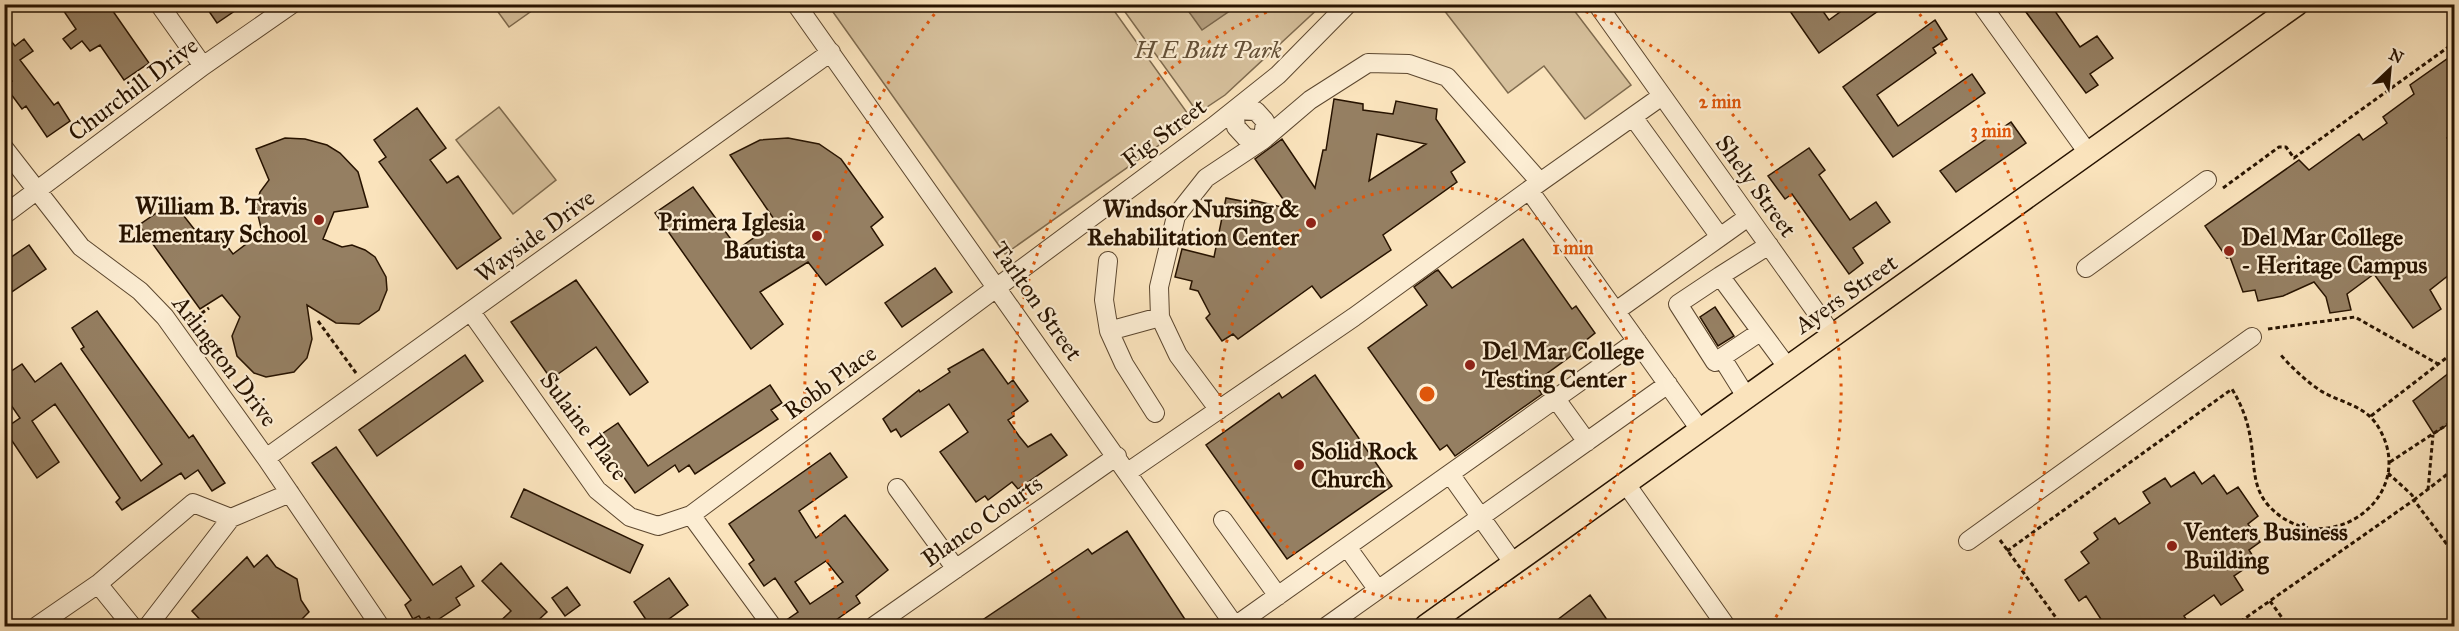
<svg xmlns="http://www.w3.org/2000/svg" width="2459" height="631" viewBox="0 0 2459 631" font-family="'IM FELL Great Primer',serif">
  <rect width="100%" height="100%" fill="#fae3bc"/>
  <filter id="stains"><feTurbulence type="fractalNoise" baseFrequency=".00333" numOctaves="4"/><feColorMatrix values="0 0 0 0 .2 0 0 0 0 .09 0 0 0 0 .02 0 0 0 .5 -.17"/></filter>
  <radialGradient id="worn" r=".72"><stop offset=".6" stop-color="#630" stop-opacity="0"/><stop offset="1" stop-color="#630" stop-opacity=".3"/></radialGradient>
  <path fill="#d6c09c" stroke="#7e6a4e" stroke-width="1.5" d="M493,5H540L509,27Z
    M828,5H1110L1193,121L1005,254Z
    M1120,5H1322L1225,95L1198,113Z
    M1440,5H1570L1631,85L1585,119L1544,66L1508,93Z
    M499,107L556,180L513,214L456,140Z"/>
  <path fill="#b29c7c" stroke="#7a654a" stroke-width="1.5" d="M1184,5H1231V10L1202,30Z"/>
  <path fill="#957f62" stroke="#271300" stroke-width="1.5" fill-rule="evenodd" d="M59,4H108L149,63L124,80L100,45L90,51L82,41L71,49L63,39L76,29Z
    M204,4H245L217,23Z
    M1785,4H1818L1829,20L1851,4H1888L1819,53Z
    M2020,4H2050L2080,47L2097,36L2113,58L2090,74L2098,85L2086,93Z
    M1935,20L1947,39L1933,48L1936,53L1877,95L1898,126L1972,74L1985,93L1893,157L1843,87Z
    M4,32L15,46L24,39L33,51L20,60L54,105L58,102L70,121L47,137L26,106L22,109L5,86L12,81L4,70Z
    M2454,54V132L2447,138L2454,148V271L2430,290L2441,309L2413,328L2374,274L2347,294L2351,310L2330,313L2326,297L2314,282L2283,296L2258,301L2255,290L2243,292L2230,257L2227,258L2205,226L2299,160L2309,170L2359,134L2363,140L2387,123L2383,117L2414,94L2410,85Z
    M1334,99L1363,104V110L1393,114L1396,101L1437,109L1436,119L1465,162L1451,172L1457,182L1383,235L1391,250L1321,298L1312,286L1238,339L1233,334L1222,341L1206,318L1210,314L1198,291L1190,289L1192,281L1175,277L1182,249L1214,257L1226,198L1252,203V200L1290,209L1255,159L1282,139L1315,188L1323,150H1326ZM1377,134L1426,144L1369,181Z
    M417,108L446,148L430,160L447,183L458,176L501,238L457,269L379,162L386,157L374,140Z
    M2011,122L2026,143L1956,192L1940,171Z
    M285,138L305,139L327,145L340,153L358,172L368,207L334,212L323,239L342,247L352,245L365,250L375,257L386,277L387,290L379,310L359,324L336,323L307,305L312,339L307,358L294,372L266,377L254,373L237,356L232,336L240,317L222,295L200,309L139,225L168,205L175,215L180,211L198,234L221,238L233,254L262,232L256,207L260,192L269,180L256,149Z
    M788,138L819,144L841,159L883,217L871,227L883,245L826,285L808,262L760,292L783,324L751,349L655,213L693,187L738,249L776,222L730,155L760,140Z
    M1809,148L1825,170L1819,175L1850,220L1876,202L1890,222L1853,248L1863,263L1849,274L1792,194L1785,199L1768,176Z
    M1523,239L1572,309L1576,306L1595,333L1584,342L1586,345L1534,383L1542,394L1455,456L1447,445L1440,450L1368,348L1427,305L1414,287L1436,271L1438,270L1452,288Z
    M29,245L46,269L4,297V262Z
    M935,268L952,292L902,327L885,303Z
    M576,280L648,382L630,395L596,347L551,379L511,322Z
    M1715,307L1734,336L1718,346L1700,317Z
    M97,311L189,438L193,435L225,483L212,491L198,470L185,479L181,473L122,510L116,502L120,498L55,404L32,421L59,462L37,478L4,429L20,418L4,395V376L22,364L35,382L61,363L141,481L162,464L81,349L84,347L72,328Z
    M983,349L1008,384L1013,380L1028,401L1012,413L1014,416L1008,420L1019,436L1028,447L1051,434L1067,455L1018,489L1012,482L988,500L985,496L976,502L940,452L968,432L949,404L901,437L896,429L891,432L883,419L919,390L920,392L950,372L948,369Z
    M465,355L483,381L377,456L359,430Z
    M2454,369V420L2434,434L2413,401Z
    M1315,375L1392,486L1287,559L1206,445L1279,393L1282,398Z
    M770,385L782,403L771,410L778,419L695,474L689,465L679,472L675,465L635,493L596,438L618,423L648,466Z
    M336,447L433,585L461,566L474,586L456,598L460,605L433,623L429,617L422,621L419,616L413,619L405,605L411,600L312,463Z
    M830,453L847,477L799,511L816,538L845,515L888,570L856,596L860,603L826,627H783L782,623L798,612L775,578L764,586L749,564L754,560L729,524ZM826,561L843,582L810,604L795,582Z
    M2194,472L2202,484L2214,475L2227,494L2238,487L2258,516L2248,524L2260,542L2249,550L2256,561L2234,576L2243,590L2221,605L2214,595L2184,616L2191,627H2106L2086,596L2079,601L2065,580L2089,563L2081,552L2098,539L2094,533L2115,518L2119,524L2150,503L2143,492L2165,478L2171,487Z
    M524,489L643,545L630,573L511,517Z
    M1127,531L1190,627H972L1088,549L1092,554Z
    M267,555L276,567L297,579L301,600L309,612L294,627H207L192,611L247,557L254,567Z
    M501,563L547,612L531,627H494L511,611L482,581Z
    M669,578L688,605L658,627H651L634,602Z
    M567,587L580,605L565,616L552,598Z
    M1590,595L1612,627H1548Z"/>
  <g fill="none" stroke-linecap="round" stroke-linejoin="round">
    <g stroke="#5c472f" stroke-width="20">
      <path id="minor" d="M159,4L203,66
        M796,4L1235,626L1637,341
        M1597,4L1834,337
        M1981,4L2088,153
        M1662,96L1529,190L1701,431
        M1234,110L1256,111L1265,121L1263,140L1246,138L1236,127Z
        M4,148L81,247L140,291L165,317L266,458L380,626
        M4,215L203,66L292,4
        M1720,237L1748,217
        M1769,245L1720,276L1788,368
        M1108,261L1104,300L1109,331
        M2086,268L2207,180
        M1720,276L1678,304L1715,362L1760,332
        M1616,311L1720,237L1633,117
        M471,312L597,490L630,517L658,526L691,515L772,626
        M1722,358L1747,398
        M1556,399L1587,442
        M1219,410L1178,355L1160,317L1159,287L1176,216L1206,178L1263,140L1310,100L1368,63L1409,64L1447,77L1540,182
        M1155,413L1124,364L1109,331L1160,317
        M266,458L831,52
        M1128,472L1354,317L1529,190
        M1450,474L1514,564
        M1626,484L1726,626
        M897,488L956,569
        M691,515L1214,126L1278,75L1348,4
        M1223,520L1278,596
        M1968,541L2252,337
        M1347,547L1378,590
        M37,626L98,584
        M132,626L98,584L193,503L231,518
        M148,626L231,518L290,493
        M874,626L1117,456
        M1327,626L1668,384"/>
    </g>
    <g stroke="#271300" stroke-width="25">
      <path id="major" d="M1426,626L2297,4"/>
    </g>
    <path stroke="#271300" stroke-width="3" stroke-dasharray="4.5 3" stroke-linecap="butt" d="M2223,188L2279,147H2286L2294,158L2454,43
      M318,321L356,373
      M189,322L209,308
      M2268,329L2355,317L2438,364
      M2371,416L2454,352
      M2390,462L2451,422L2454,424
      M2388,473L2412,495L2414,500L2454,469
      M2428,490L2433,435
      M2000,540L2062,626
      M2007,551L2232,389C2241,404 2247,419 2250,436C2255,460 2251,486 2268,505C2322,565 2419,500 2380,430C2367,405 2343,404 2321,391C2306,381 2292,368 2280,354
      M2270,601L2288,626
      M2234,626L2414,500L2454,554"/>
    <use href="#minor" stroke="#fcedd3" stroke-width="18"/>
    <use href="#major" stroke="#fae3bc" stroke-width="22"/>
  </g>
  <g fill="none" stroke="#de560b" stroke-width="3" stroke-dasharray="3 6">
    <circle cx="1427" cy="394" r="207"/>
    <path d="M1084 626A414 414 0 0 1 1285 5M1569 5A414 414 0 0 1 1770 626"/>
    <path d="M848 622A622 622 0 0 1 940 7M1914 7A622 622 0 0 1 2006 622"/>
  </g>
  <g fill="#8f2418" stroke="#fcedd3" stroke-width="2">
    <circle cx="319" cy="220" r="6"/>
    <circle cx="1311" cy="223" r="6"/>
    <circle cx="817" cy="236" r="6"/>
    <circle cx="2229" cy="251" r="6"/>
    <circle cx="1470" cy="365" r="6"/>
    <circle cx="1299" cy="465" r="6"/>
    <circle cx="2172" cy="546" r="6"/>
  </g>
  <g text-anchor="middle" dominant-baseline="central" stroke-width="4.5" stroke-linejoin="round" paint-order="stroke">
    <g font-size="24" font-style="italic" fill="#645037" stroke="#fcedd3">
      <text x="1208" y="50">H E Butt Park</text>
    </g>
    <g font-size="24" fill="#271300" stroke="#fcedd3">
      <text transform="translate(133 89) rotate(-37)">Churchill Drive</text>
      <text transform="translate(1164 133) rotate(-37)">Fig Street</text>
      <text transform="translate(1756 186) rotate(54)">Shely Street</text>
      <text transform="translate(535 236) rotate(-36)">Wayside Drive</text>
      <text transform="translate(1846 294) rotate(-35)">Ayers Street</text>
      <text transform="translate(1037 301) rotate(55)">Tarlton Street</text>
      <text transform="translate(225 361) rotate(53)">Arlington Drive</text>
      <text transform="translate(830 382) rotate(-36)">Robb Place</text>
      <text transform="translate(584 426) rotate(53)">Sulaine Place</text>
      <text transform="translate(982 521) rotate(-35)">Blanco Courts</text>
    </g>
    <g font-size="24" font-weight="bold" fill="#271300" stroke="#fcedd3" text-anchor="start">
      <text x="307" y="206" text-anchor="end">William B. Travis<tspan x="307" dy="28">Elementary School</tspan></text>
      <text x="1299" y="209" text-anchor="end">Windsor Nursing &amp;<tspan x="1299" dy="28">Rehabilitation Center</tspan></text>
      <text x="805" y="222" text-anchor="end">Primera Iglesia<tspan x="805" dy="28">Bautista</tspan></text>
      <text x="2241" y="237">Del Mar College<tspan x="2241" dy="28">- Heritage Campus</tspan></text>
      <text x="1482" y="351">Del Mar College<tspan x="1482" dy="28">Testing Center</tspan></text>
      <text x="1311" y="451">Solid Rock<tspan x="1311" dy="28">Church</tspan></text>
      <text x="2184" y="532">Venters Business<tspan x="2184" dy="28">Building</tspan></text>
    </g>
  </g>
  <circle cx="1427" cy="394" r="9" fill="#de560b" stroke="#fcedd3" stroke-width="3"/>
  <g font-size="18" text-anchor="middle" font-weight="bold" fill="#de560b" stroke="#fcedd3" stroke-width="4.5" stroke-linejoin="round" paint-order="stroke">
    <text x="1720" y="108">2 min</text>
    <text x="1991" y="137">3 min</text>
    <text x="1573" y="254">1 min</text>
  </g>
  <rect width="2459" height="631" fill="none" stroke="#fae3bc" stroke-width="24"/>
  <rect x="6" y="6" width="2447" height="619" fill="none" stroke="#271300" stroke-width="3"/>
  <rect x="12" y="12" width="2435" height="607" fill="none" stroke="#271300" stroke-width="1.5"/>
  <g transform="translate(2390 69) rotate(26)" stroke="#fcedd3" stroke-width="4.5" paint-order="stroke">
  <path d="M0-4.5L10 22L0 15L-10 22Z" fill="#271300"/>
  <text y="-9" font-size="16" font-weight="bold" text-anchor="middle" fill="#271300">N</text>
  </g>
  <rect width="100%" height="100%" filter="url(#stains)"/>
  <rect width="100%" height="100%" fill="url(#worn)"/>
</svg>
